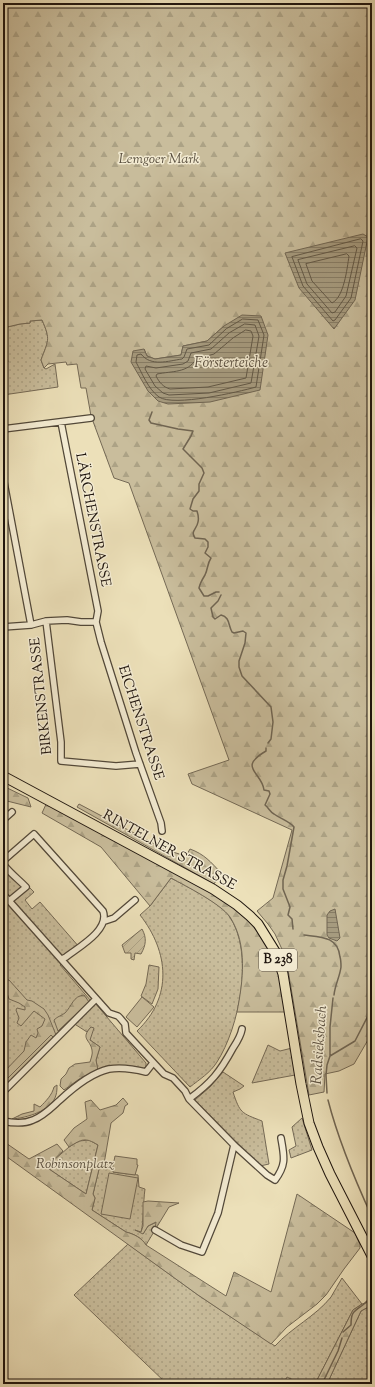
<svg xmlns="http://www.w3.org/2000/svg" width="375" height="1387" viewBox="0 0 375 1387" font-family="'Sorts Mill Goudy',serif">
  <defs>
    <pattern id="grass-dots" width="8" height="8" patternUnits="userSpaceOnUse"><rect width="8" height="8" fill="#c9bd9c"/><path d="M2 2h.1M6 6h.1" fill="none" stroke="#aca285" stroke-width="1.8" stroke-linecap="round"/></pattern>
    <pattern id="forest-firs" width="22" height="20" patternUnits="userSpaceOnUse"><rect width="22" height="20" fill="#c9bd9c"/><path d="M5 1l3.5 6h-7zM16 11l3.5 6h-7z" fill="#aca285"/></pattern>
    <pattern id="garden-furrows" width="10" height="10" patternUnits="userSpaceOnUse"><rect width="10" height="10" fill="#c9bd9c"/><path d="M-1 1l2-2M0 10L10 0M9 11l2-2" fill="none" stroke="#aca285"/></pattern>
    <pattern id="water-rules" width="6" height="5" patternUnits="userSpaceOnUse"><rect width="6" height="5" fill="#a69b7f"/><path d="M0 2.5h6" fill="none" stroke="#877d66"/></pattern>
  </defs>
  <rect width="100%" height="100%" fill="#ece0b9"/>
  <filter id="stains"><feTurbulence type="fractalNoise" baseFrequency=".005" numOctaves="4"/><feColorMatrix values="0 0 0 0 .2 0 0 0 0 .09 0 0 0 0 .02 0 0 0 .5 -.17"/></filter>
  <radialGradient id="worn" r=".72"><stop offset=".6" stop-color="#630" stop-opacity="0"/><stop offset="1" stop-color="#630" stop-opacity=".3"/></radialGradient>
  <path fill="url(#grass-dots)" stroke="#746955" d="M42,320C51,340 48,341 41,360L44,368L46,369L55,364L58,387L3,395V379L7,377L3,370V362H8L3,337V328L20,324L30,323V321Z
    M5,863L34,892L25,900L32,909L40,902L80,948L60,965L91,1001L3,1089V864Z
    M171,878C186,886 220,903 229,916C255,952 239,1028 217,1062C210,1073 200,1079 190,1087L137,1031C173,997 169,952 140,915L150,906Z
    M149,965L159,967L158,989L152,1004L141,996L146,984Z
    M95,1003L146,1063V1066L143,1069L113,1067L109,1065L98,1071L96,1060L100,1047L90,1040L91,1027L87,1032L73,1023Z
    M268,1045L280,1051L292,1048L295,1075L252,1083Z
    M223,1072L244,1086L240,1089L233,1092C240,1113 241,1113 262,1121L269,1164L260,1166L195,1100L210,1087Z
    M302,1118L312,1150L291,1158L289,1150L296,1146L292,1127Z
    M89,1140L98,1145L86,1194L46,1167L69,1147L79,1141Z
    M104,1164L114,1166L113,1172L138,1175L139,1187L145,1189C143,1202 144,1221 141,1232L143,1234L148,1226L157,1222L155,1230L146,1245C142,1238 134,1234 126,1232L92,1210L95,1198L93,1194L100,1165Z
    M128,1244L198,1295L275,1346C291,1328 316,1316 331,1297C335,1291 338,1284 342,1278L362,1304L353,1310L315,1384H301L287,1377L283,1384H167L74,1295Z
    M372,1305V1384H327L361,1311Z"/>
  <path fill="url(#forest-firs)" stroke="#746955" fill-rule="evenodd" d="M3,3H372V1033L354,1064L339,1071L325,1074L324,1092L309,1095L286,958L275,934L268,924L257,911L273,898L292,830L192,784L188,774L229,760L129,483L114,478L91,416L86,388H81L77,364L67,365L66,362L48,364L44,368L41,360C48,341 51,340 42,320L30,321V323L20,324L3,328ZM224,326L158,401L144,349L147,356L155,359L181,355L183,346L207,341Z
    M3,786L28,798L31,807L3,800Z
    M48,800C85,821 121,841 157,862C194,882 238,901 262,938C278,960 282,986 286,1012H237C243,981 248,945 230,917C221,904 186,886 171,878L150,906L101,847L42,813Z
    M79,804L166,850L186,856L190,849C204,854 211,862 221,873L214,884L77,807Z
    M6,980H9L27,1000L32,1001L44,1009L48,1015L56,1035L54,1038L51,1035L3,1083V1073L24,1051L26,1042L31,1035L36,1038L38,1033L37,1029L42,1026L45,1019L34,1011L21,1026L17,1023L19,1018L16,1010L17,1008L25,1010V1007L19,1003L9,999L4,984Z
    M84,995L89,1002L58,1031L54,1020C58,1016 61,1016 65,1013C72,1006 73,996 84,995Z
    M91,1027L94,1028L90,1040L100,1047L96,1060L98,1071L82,1077L64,1090L60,1086L61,1079L66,1074L69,1068L75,1064L90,1062C91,1058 93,1054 92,1050C90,1039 80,1039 91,1027Z
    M57,1085C57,1088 57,1092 56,1095C52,1111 26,1118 12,1119L22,1114L34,1111V1104L40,1107C46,1101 52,1095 54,1087Z
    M123,1098L128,1104L125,1106L123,1113L111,1123L104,1164L100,1165L93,1194L95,1198L92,1210L126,1232C134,1234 142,1238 146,1245L226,1296L234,1272L271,1292L297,1194L355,1233L360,1245V1248L344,1269L326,1295L317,1304L287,1327L271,1344L198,1295L3,1154V1141L29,1159L57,1144L63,1151L46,1167L86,1194L98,1145C85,1137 82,1139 69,1147L64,1140L74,1128L87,1119L85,1102L91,1100L100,1110L116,1105Z
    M148,1201L179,1203L169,1207L155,1230L156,1222L148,1226L143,1234L135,1230L141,1232L143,1226V1202Z
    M372,1301V1305L361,1311L327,1384H315L353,1310L362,1304Z"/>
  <path fill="url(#garden-furrows)" stroke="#746955" d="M142,929C147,938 146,945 141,954L135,953L134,960L131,959V953H125L122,945Z"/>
  <path fill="#c9bd9c" stroke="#746955" d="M142,997L154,1007L137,1027L126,1017Z
    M115,1156L137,1159V1165H138L135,1175L113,1172V1161H114Z
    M109,1173L138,1178L130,1219L101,1214Z"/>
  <path fill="url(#water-rules)" stroke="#706552" d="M363,234L368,237L355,300L334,329L299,288L285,253Z
    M242,315L261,316L268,335L260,390L210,402L168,404L158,401L148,391L131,362L133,351L144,349L147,356L155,359L181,355L183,346L207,341L224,326Z
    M335,909L340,938L337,941L329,938L327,935V915L330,911Z"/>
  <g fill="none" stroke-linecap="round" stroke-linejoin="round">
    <path stroke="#625846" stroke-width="1" d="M361,239L363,241L351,298L335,320L333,321L303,286L292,257Z
      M355,246L357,248L346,296L335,312L332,313L307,284L298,260Z
      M347,254L349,256C347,269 344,297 332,303L312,281L306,264Z
      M243,319L258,320L264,335L256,387C238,392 174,407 159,397C148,389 142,373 136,362L137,355L141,354C151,367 168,361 182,359L184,357L187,349L209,345L226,329Z
      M245,324L255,325L259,336L251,383L209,393L169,395L163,393L155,386L145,369L146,366L156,368L183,364L188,361L191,353L211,349L229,333Z
      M246,330L251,331L253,336L246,378L208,387L170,389C163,387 159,382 156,376L157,374C172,371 188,373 196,359L214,354L233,338Z"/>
    <path stroke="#706552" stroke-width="1.5" d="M152,412L149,420L151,423L178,429L193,431L191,436L183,449L202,468L204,473L199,484V491L193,499L190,509L193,511H197C198,514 199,518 198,522C197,529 190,531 195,538L205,539L208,542V547L205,553L211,558C207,564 208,569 205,575C202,580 200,583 199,588L204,596H208L216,592H219
      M221,595L218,601L211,608L213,617L215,619L221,615C230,617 228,625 232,632L234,633L243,631L246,633L245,643L239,661V667L242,676L271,707L273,722L271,739L268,743
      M266,748V751C237,768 262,772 264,790L269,791L270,794L265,805C269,808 270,812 274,814C281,819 289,821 294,827L287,866L283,880V889L290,907L288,915L292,919L293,929
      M304,935C320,937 338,936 340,957C341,960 341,964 341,967C340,976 335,985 334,995
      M330,1056L355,1041L372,1008
      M327,1093L326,1075L327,1065L330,1056V1027L333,998
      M328,1100C338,1139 355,1180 372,1217
      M343,1332L351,1325C351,1311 354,1312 364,1304C367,1301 368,1299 372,1298
      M322,1384L338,1351L342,1338"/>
    <g stroke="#524839" stroke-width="8">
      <path id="minor" d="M61,422L98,611L96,622L101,642L136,753L161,823L162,831
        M3,429L91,418
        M3,477L31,625
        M46,621L61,742V761L116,766L140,764
        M3,627L31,625L46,621L67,620L81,622H96
        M3,820L12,812
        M3,861L34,834L103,911C110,930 79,947 66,957L62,959
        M3,864C10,873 18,879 26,887L9,901
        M3,894L109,1013L118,1016L120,1018L125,1024L126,1033L164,1074L173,1078L185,1091L189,1099L234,1145L267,1175L275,1180C287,1164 284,1156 281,1138
        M105,921L114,918L135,900
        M3,1092L96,999
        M189,1099C211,1083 220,1072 233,1048C237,1042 241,1035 242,1029
        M3,1121C12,1123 24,1124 33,1120C44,1116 52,1107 60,1100C74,1087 91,1073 109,1069C122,1067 134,1069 146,1072L153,1063
        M155,1230L181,1245L202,1252L218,1213L234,1145"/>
    </g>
    <g stroke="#1f150e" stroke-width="11">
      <path id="primary" d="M3,776L213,889L237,905L250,916L258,924L276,953L283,974L301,1084L309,1123L318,1147L330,1174L372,1256"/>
    </g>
    <use href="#minor" stroke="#f3ebd2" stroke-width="5.5"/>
    <use href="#primary" stroke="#ece0b9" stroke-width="9"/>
  </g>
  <g text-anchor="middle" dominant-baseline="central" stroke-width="3" stroke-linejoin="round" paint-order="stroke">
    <rect fill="#f3ebd2" stroke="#5f5549" stroke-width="1" x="259" y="949" width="38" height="22" rx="3"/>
    <g font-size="13" font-weight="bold" fill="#1f150e">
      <text x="278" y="960">B 238</text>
    </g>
    <g font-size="14" font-style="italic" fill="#5a5040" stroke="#f3ebd2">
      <text x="159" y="160">Lemgoer Mark</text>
      <text x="75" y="1165">Robinsonplatz</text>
    </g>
    <g font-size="14" fill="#1f150e" stroke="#f3ebd2">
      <text transform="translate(92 520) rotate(79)">LÄRCHENSTRASSE</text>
      <text transform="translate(42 696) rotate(-96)">BIRKENSTRASSE</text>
      <text transform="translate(140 723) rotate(72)">EICHENSTRASSE</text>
      <text transform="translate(169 851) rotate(29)">RINTELNER STRASSE</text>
    </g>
    <g font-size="15" font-style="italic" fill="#5c5141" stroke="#f3ebd2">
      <text x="231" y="363">Försterteiche</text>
      <text transform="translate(320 1045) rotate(-86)">Radsieksbach</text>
    </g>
  </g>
  <rect width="375" height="1387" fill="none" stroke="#ece0b9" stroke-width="16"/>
  <rect x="4" y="4" width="367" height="1379" fill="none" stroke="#1f150e" stroke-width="2"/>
  <rect x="8" y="8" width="359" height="1371" fill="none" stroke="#1f150e"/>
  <rect width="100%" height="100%" filter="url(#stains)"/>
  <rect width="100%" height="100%" fill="url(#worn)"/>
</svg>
